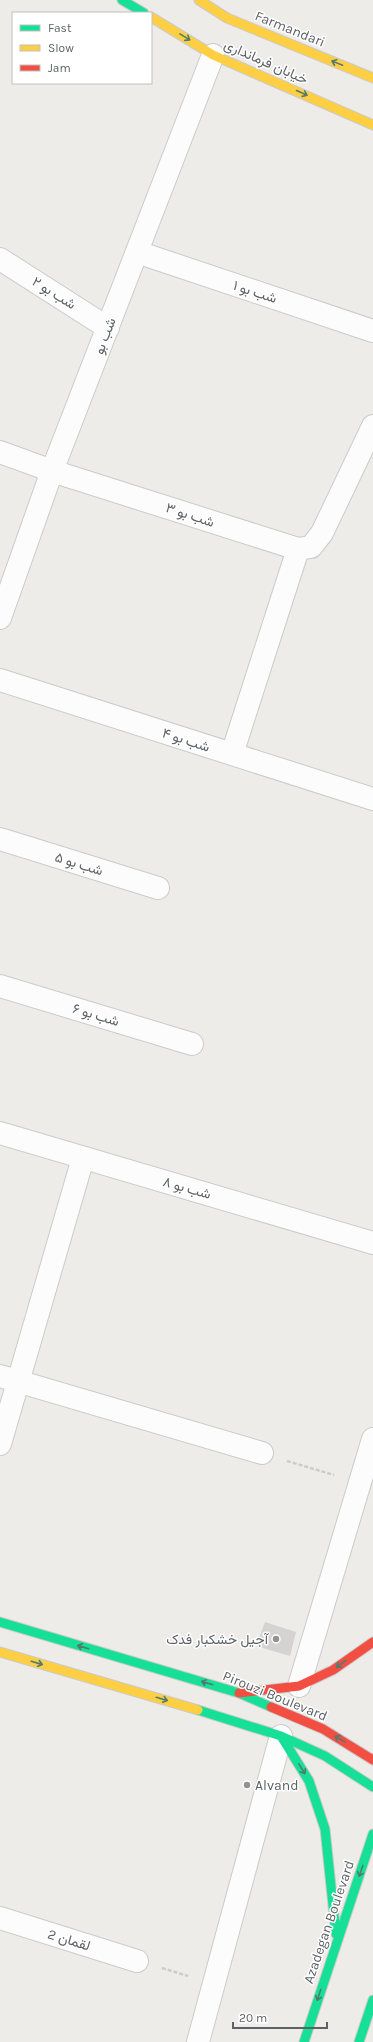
<svg xmlns="http://www.w3.org/2000/svg" width="373" height="2042" viewBox="0 0 373 2042" font-family="Karla,Vazirmatn,sans-serif">
  <rect width="100%" height="100%" fill="#eeece9"/>
  <path fill="#d5d3d2" d="M265,1622L296,1632L290,1656L256,1646Z"/>
  <g fill="none" stroke-linecap="round" stroke-linejoin="round">
    <g stroke="#cacbcb" stroke-width="24">
      <path id="street" d="M137,252L373,331
        M0,259L108,328
        M0,452L52,471L298,549L311,547L322,533L373,426
        M0,618L52,471L213,55
        M0,680L373,799
        M232,754L298,549
        M0,839L158,888
        M0,986L192,1044
        M0,1133L373,1243
        M0,1376L262,1453
        M0,1444L83,1158
        M299,1686L373,1439
        M0,1918L137,1961
        M198,2042L281,1736"/>
    </g>
    <g stroke="#cacaca" stroke-width="11">
      <path id="fast" d="M122,0L144,13
        M0,1622L239,1693L271,1707
        M198,1710L281,1736L325,1756L373,1787
        M281,1736L309,1781L325,1829L336,1934
        M304,2042L373,1834
        M359,2042L373,2000"/>
    </g>
    <g stroke="#cacaca" stroke-width="11">
      <path id="slow" d="M199,0L227,18L373,78
        M151,17L213,55L373,125
        M0,1652L198,1710"/>
    </g>
    <g stroke="#cacaca" stroke-width="11">
      <path id="jam" d="M239,1693L299,1686L333,1670L373,1642
        M271,1707L323,1729L373,1760"/>
    </g>
    <path stroke="#cacecb" stroke-width="2.5" stroke-dasharray="4 2" stroke-linecap="butt" d="M287,1461L334,1475
      M162,1968L188,1976"/>
    <use href="#street" stroke="#fcfcfc" stroke-width="22"/>
    <use href="#fast" stroke="#16e098" stroke-width="9"/>
    <use href="#slow" stroke="#ffcf43" stroke-width="9"/>
    <use href="#jam" stroke="#f24e42" stroke-width="9"/>
  </g>
  <defs><path id="oneway-shaft" d="M-6 0H5M1.5-3L5.5 0L1.5 3" fill="none" stroke-width="1.6" stroke-linecap="round" stroke-linejoin="round"/></defs>
  <g stroke="#507b70">
    <use href="#oneway-shaft" transform="translate(185 37) rotate(31)"/>
    <use href="#oneway-shaft" transform="translate(337 63) rotate(-158)"/>
    <use href="#oneway-shaft" transform="translate(302 93) rotate(24)"/>
    <use href="#oneway-shaft" transform="translate(83 1647) rotate(-164)"/>
    <use href="#oneway-shaft" transform="translate(37 1663) rotate(16)"/>
    <use href="#oneway-shaft" transform="translate(341 1664) rotate(145)"/>
    <use href="#oneway-shaft" transform="translate(207 1683) rotate(-164)"/>
    <use href="#oneway-shaft" transform="translate(162 1699) rotate(16)"/>
    <use href="#oneway-shaft" transform="translate(340 1739) rotate(-149)"/>
    <use href="#oneway-shaft" transform="translate(302 1769) rotate(58)"/>
    <use href="#oneway-shaft" transform="translate(361 1871) rotate(109)"/>
    <use href="#oneway-shaft" transform="translate(319 1995) rotate(108)"/>
  </g>
  <g fill="#909294" stroke="#fff" stroke-width="1.5">
    <circle cx="276" cy="1639" r="4"/>
    <circle cx="247" cy="1785" r="4"/>
  </g>
  <g text-anchor="middle" dominant-baseline="central" stroke-width="3" stroke-linejoin="round" paint-order="stroke">
    <g font-size="14" fill="#5e6266" stroke="#fff">
      <text transform="translate(290 29) rotate(22)">Farmandari</text>
      <text transform="translate(266 62) rotate(24)">خیابان فرمانداری</text>
      <text transform="translate(255 292) rotate(18)">شب بو ۱</text>
      <text transform="translate(54 293) rotate(32)">شب بو ۲</text>
      <text transform="translate(105 336) rotate(-69)">شب بو</text>
      <text transform="translate(190 515) rotate(18)">شب بو ۳</text>
      <text transform="translate(186 740) rotate(18)">شب بو ۴</text>
      <text transform="translate(79 864) rotate(17)">شب بو ۵</text>
      <text transform="translate(96 1015) rotate(17)">شب بو ۶</text>
      <text transform="translate(187 1188) rotate(16)">شب بو ۸</text>
      <text transform="translate(275 1696) rotate(22)">Pirouzi Boulevard</text>
      <text transform="translate(329 1922) rotate(-71)">Azadegan Boulevard</text>
      <text transform="translate(69 1940) rotate(17)">لقمان 2</text>
    </g>
    <g font-size="14" fill="#5e6266" stroke="#fff" text-anchor="end">
      <text x="268" y="1639">آجیل خشکبار فدک</text>
      <text x="255" y="1785" text-anchor="start">Alvand</text>
    </g>
  </g>
  <rect x="12" y="12" width="140" height="72" fill="#ffffff" stroke="#bfc0c2"/>
  <rect x="20" y="25" width="20" height="6" fill="#16e098" stroke="#bfc0c2"/>
  <text x="48" y="32" font-size="12" fill="#5e6266">Fast</text>
  <rect x="20" y="45" width="20" height="6" fill="#ffcf43" stroke="#bfc0c2"/>
  <text x="48" y="52" font-size="12" fill="#5e6266">Slow</text>
  <rect x="20" y="65" width="20" height="6" fill="#f24e42" stroke="#bfc0c2"/>
  <text x="48" y="72" font-size="12" fill="#5e6266">Jam</text>
  <path d="M233 2022v6h94v-6" fill="none" stroke="#5e6266" stroke-width="2"/>
  <text x="239" y="2022" font-size="12" fill="#5e6266" stroke="#ffffff" stroke-width="3" paint-order="stroke">20 m</text>
</svg>
